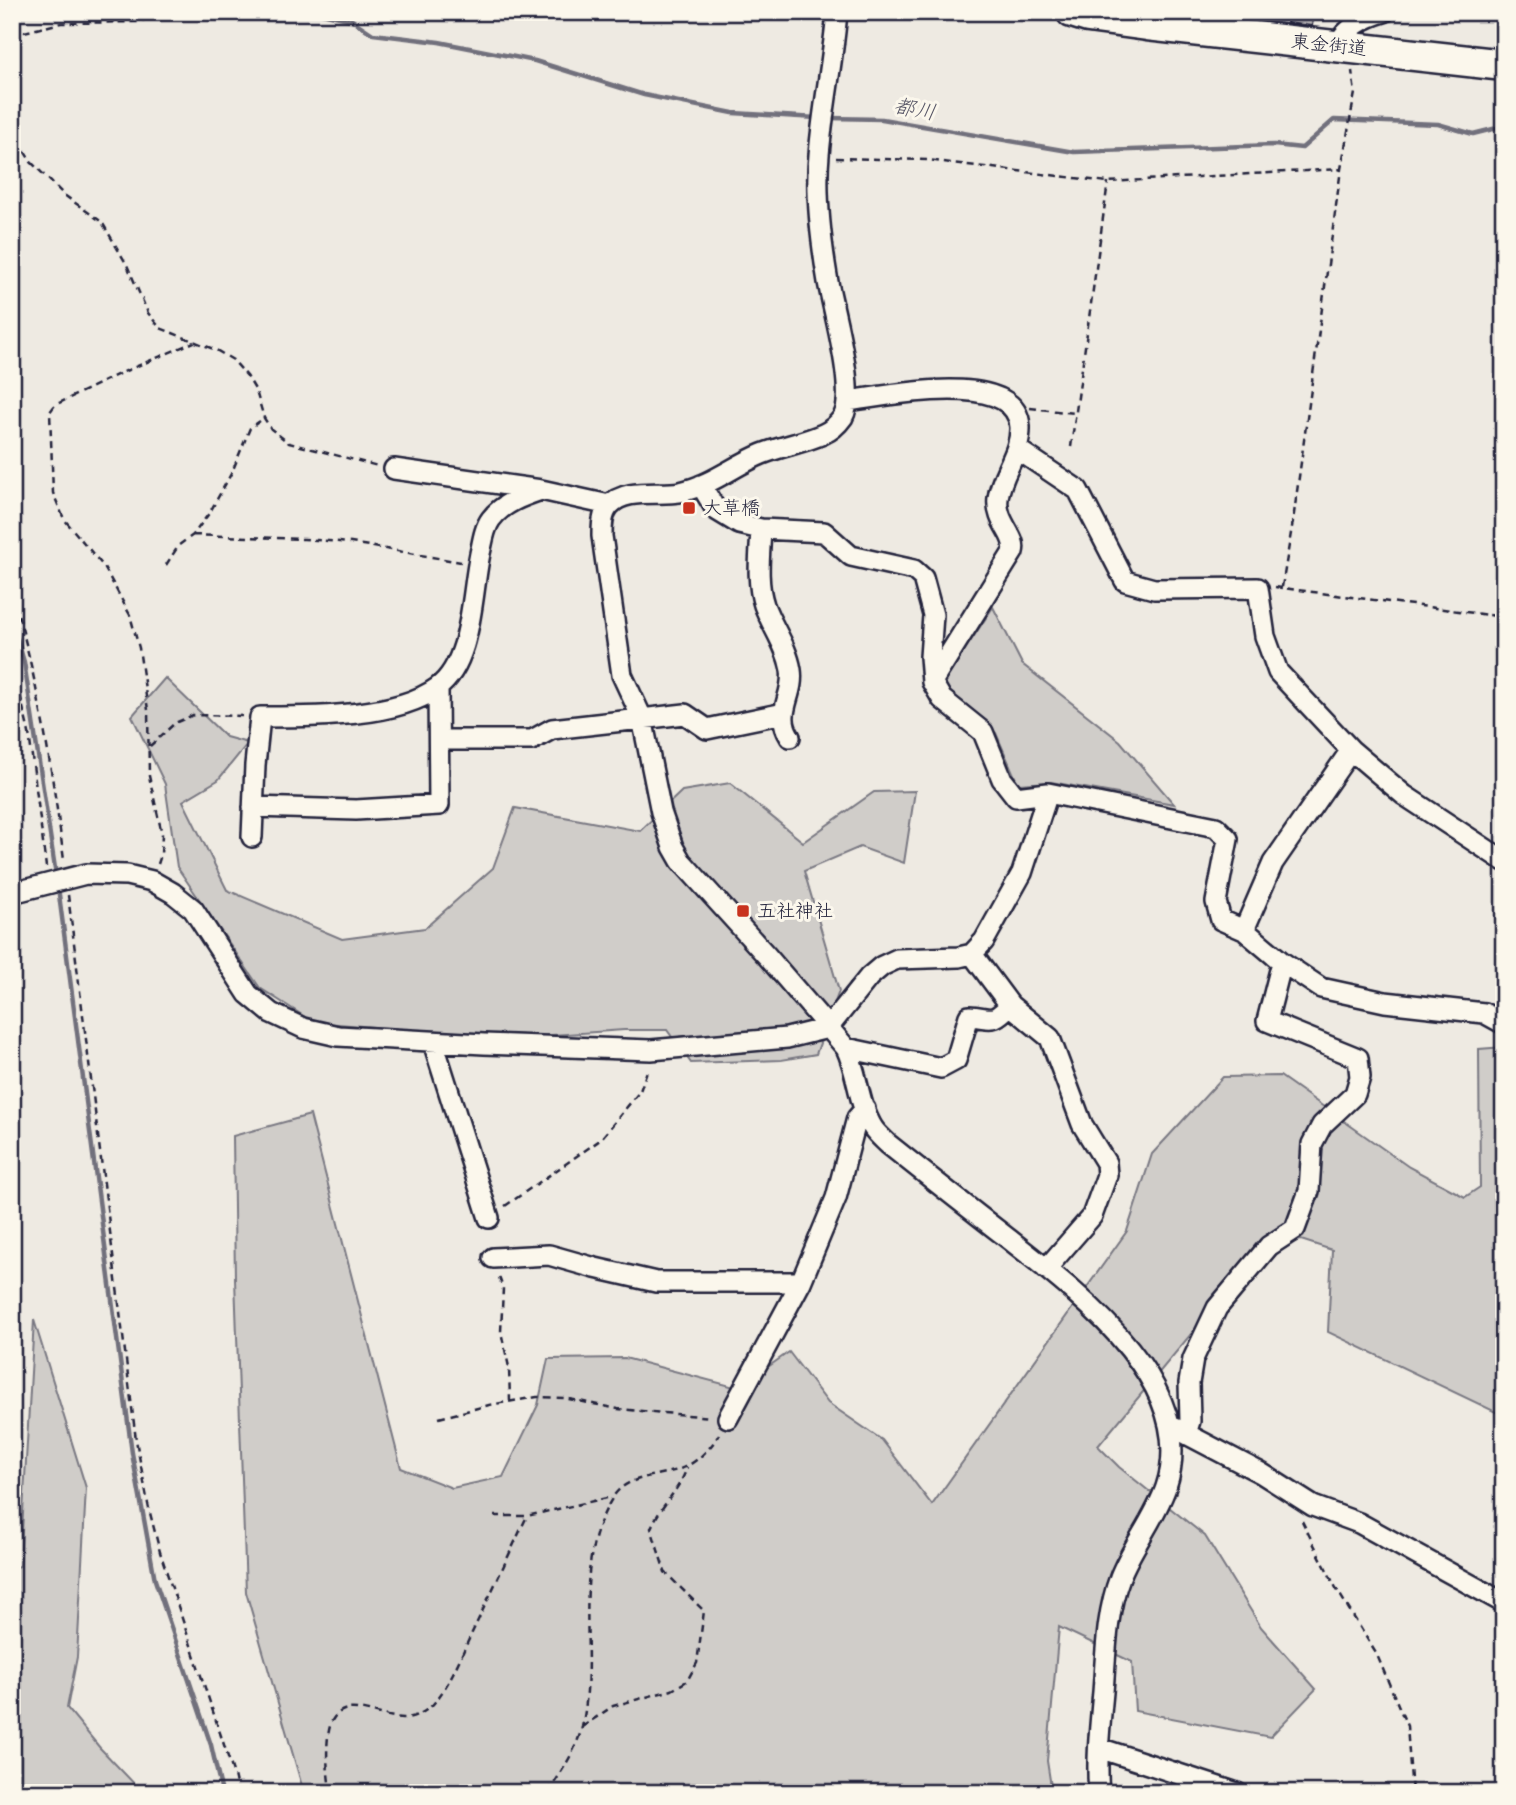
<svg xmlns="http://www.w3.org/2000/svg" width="1516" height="1805" viewBox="0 0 1516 1805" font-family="'Comic Neue','Klee One',sans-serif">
  <rect width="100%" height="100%" fill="#eeeae2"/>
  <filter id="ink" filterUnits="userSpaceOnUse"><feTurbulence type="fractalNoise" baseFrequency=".0143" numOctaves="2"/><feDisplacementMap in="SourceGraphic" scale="14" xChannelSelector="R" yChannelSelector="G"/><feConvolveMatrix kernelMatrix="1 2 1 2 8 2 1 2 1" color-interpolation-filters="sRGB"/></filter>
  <g filter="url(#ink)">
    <path fill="#d0cdc9" stroke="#797882" stroke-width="2" d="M993,607L1022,664L1120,741L1174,804L1051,782L1018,784L996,733L942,685Z
      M165,678L226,737L248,743L218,780L183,801L227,890L342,939L425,928L493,868L515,808L640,831L682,791L730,783L803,842L874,792L915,791L904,863L860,847L804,871L839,991L816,1054L781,1060L691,1063L667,1030H624L509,1038L313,1022L260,988L177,867L165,784L132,716Z
      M1504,1047V1416L1328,1332L1332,1250L1301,1240L1260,1251L1098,1446L1119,1467L1205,1536L1261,1627L1316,1689L1270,1737L1135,1711L1132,1662L1059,1627L1047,1761L1052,1793H304L246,1592L235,1279L233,1136L310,1115L401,1468L452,1488L503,1477L538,1405L548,1359L625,1358L738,1388L789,1352L828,1403L882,1440L932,1505L1127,1231L1152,1154L1223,1077L1280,1076L1409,1167L1465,1197L1480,1187L1479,1049Z
      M34,1320L86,1488L77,1657L67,1708L100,1748L143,1793H12V1568L20,1566Z"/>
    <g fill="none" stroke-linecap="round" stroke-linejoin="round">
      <path stroke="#716f7c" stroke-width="4.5" d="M318,12L352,20L373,34L439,42L535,61L644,95L733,113L817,118
        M829,118L882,119L1074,152L1274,145L1302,148L1334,120L1438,124L1473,134L1497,128L1504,123
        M12,620L24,662L56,875
        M58,887L132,1453L155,1580L211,1745L222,1793"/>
    </g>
    <path fill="#bcb8b8" stroke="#22223b" stroke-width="2" d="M1290,12H1314L1312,26L1287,23Z"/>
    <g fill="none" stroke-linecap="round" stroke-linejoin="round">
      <g stroke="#22223b" stroke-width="24">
        <path id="minor" d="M837,12C833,60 823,107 819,155C815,196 821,241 828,282C833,310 857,393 843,417C838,424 830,431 823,434C803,443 782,446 762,454C735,465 710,486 680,492C659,496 625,487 609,506C602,514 602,526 602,536L622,675L642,718L661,812L673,847L681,861L767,956L846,1048C858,1073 858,1104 873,1128C877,1134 883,1139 888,1144C927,1175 966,1206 1005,1236C1075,1291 1201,1383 1166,1487C1155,1519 1132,1546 1120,1577C1106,1614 1106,1654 1103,1692C1100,1725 1096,1759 1099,1793
          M1336,46C1347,27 1364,18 1384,12
          M847,401C884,397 1017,367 1020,427C1021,453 1001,473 998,498C995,523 1018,536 1013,552L932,682
          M1017,449L1078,490L1125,581L1154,589L1258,588L1265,636L1278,672L1351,750L1404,795L1504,861
          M394,469L541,490L609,505
          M701,485L716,510L739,524L761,529L824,532L851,556L914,570L923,578L933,615L930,657L932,682L942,699L983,732L1002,779L1016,797L1048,793L1216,827L1228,839L1216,902L1221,920L1244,930L1282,962L1321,988L1385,1002L1484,1013L1504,1024
          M761,529C760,554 756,581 764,605C772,627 787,646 791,670C795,696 774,712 790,737
          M440,740H532L552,729L685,714L707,729L784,713
          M253,807L356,810L439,805L438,688
          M252,837L255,765L260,717C310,717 396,718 437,688C474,661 471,590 481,549C483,539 485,527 491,519C503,503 523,496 541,490
          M12,893L86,874L127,875L152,881L173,893L193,909L248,994L271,1013L303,1028L338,1036L484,1044L651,1050L787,1038L828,1028L869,977L882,966L897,959L959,957L972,954L984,941L1022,873L1048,793
          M1244,930L1273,863L1351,750
          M972,954L1010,1005L1050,1038L1082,1124L1106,1163L1107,1175L1092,1216L1046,1269
          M433,1042L489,1218
          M846,1048L941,1068L956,1060L969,1016C992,1017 991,1025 1010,1005
          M493,1258L549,1255L595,1268L656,1282H801
          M728,1418L801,1282L836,1198L857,1118L865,1109
          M1175,1428L1261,1473L1313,1506L1359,1523L1504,1603
          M1186,1434L1190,1421L1189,1383L1193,1359L1217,1308L1269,1246L1295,1229L1309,1191L1312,1144L1322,1125L1355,1094L1360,1077L1358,1058L1267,1021L1282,962
          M1099,1748L1237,1793"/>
      </g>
      <g stroke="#22223b" stroke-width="35">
        <path id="highway" d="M1072,12L1088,17L1147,25L1504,65"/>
      </g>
      <path stroke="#22223b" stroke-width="2.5" stroke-dasharray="7 5" stroke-linecap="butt" d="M12,35L61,23L139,22L155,15L156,12
        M12,131L31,162L64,195L102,222L127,265L148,313L160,328L216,350L233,360L247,376L256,391L264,418L271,429L289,443L378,466
        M836,158L927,160L1108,182L1341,169
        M1030,408L1075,413
        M1071,447L1108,182
        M193,535L304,539L351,543L461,562
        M166,565L179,545L193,535L210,512L232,472L250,428L263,419
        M1275,587L1504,617
        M1282,587L1293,521L1341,169L1355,93L1352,71
        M12,592C38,680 52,770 64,860
        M12,660L29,733L46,867
        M150,746L175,723L193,715L242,716
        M158,864L161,855L162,834L149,776L148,710L139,648L130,615L104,567L64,519L53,493L50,412L55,405L121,373L194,342
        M68,895L136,1440L149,1509L160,1552L234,1775L238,1793
        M505,1206L600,1140L640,1091L648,1068
        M499,1277L503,1288L501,1332L509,1367L510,1401
        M439,1418L489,1405L537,1397L564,1398L618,1409L711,1417
        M494,1516H527L611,1497
        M1302,1521L1336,1588L1377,1655L1407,1726L1412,1793
        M582,1727L613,1706L672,1690L687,1681L697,1663L704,1611L665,1572L651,1528C660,1506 680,1490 687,1467
        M331,1793C327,1777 324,1733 333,1719C350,1692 391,1728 417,1715C423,1713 431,1707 434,1703C450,1684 460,1658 470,1637C489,1597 508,1557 527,1516
        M548,1793C561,1772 576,1751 582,1727C599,1651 569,1567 613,1497C627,1474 663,1477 685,1467C698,1461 713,1446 719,1434"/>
      <use href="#minor" stroke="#fbf7ec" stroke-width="19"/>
      <use href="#highway" stroke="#fbf7ec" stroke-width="30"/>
    </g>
  </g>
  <g fill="#c8321e" stroke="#fbf7ec" stroke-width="2.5">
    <rect x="682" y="501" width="14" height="14" rx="3.5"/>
    <rect x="736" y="904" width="14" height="14" rx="3.5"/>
  </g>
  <g text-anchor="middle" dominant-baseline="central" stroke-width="6" stroke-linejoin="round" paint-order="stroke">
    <g font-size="19" fill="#22223b" stroke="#fbf7ec">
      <text transform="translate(1329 45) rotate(6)">東金街道</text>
    </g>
    <g font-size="19" fill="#22223b" stroke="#fbf7ec" text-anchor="start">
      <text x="703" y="508">大草橋</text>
      <text x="757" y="911">五社神社</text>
    </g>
    <g font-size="21" font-style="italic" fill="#575666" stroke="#fbf7ec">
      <text transform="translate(915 109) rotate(10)">都川</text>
    </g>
  </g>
  <rect width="1516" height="1805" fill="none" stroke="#fbf7ec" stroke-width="42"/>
  <rect x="21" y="21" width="1474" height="1763" fill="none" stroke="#22223b" stroke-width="2.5" filter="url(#ink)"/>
</svg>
